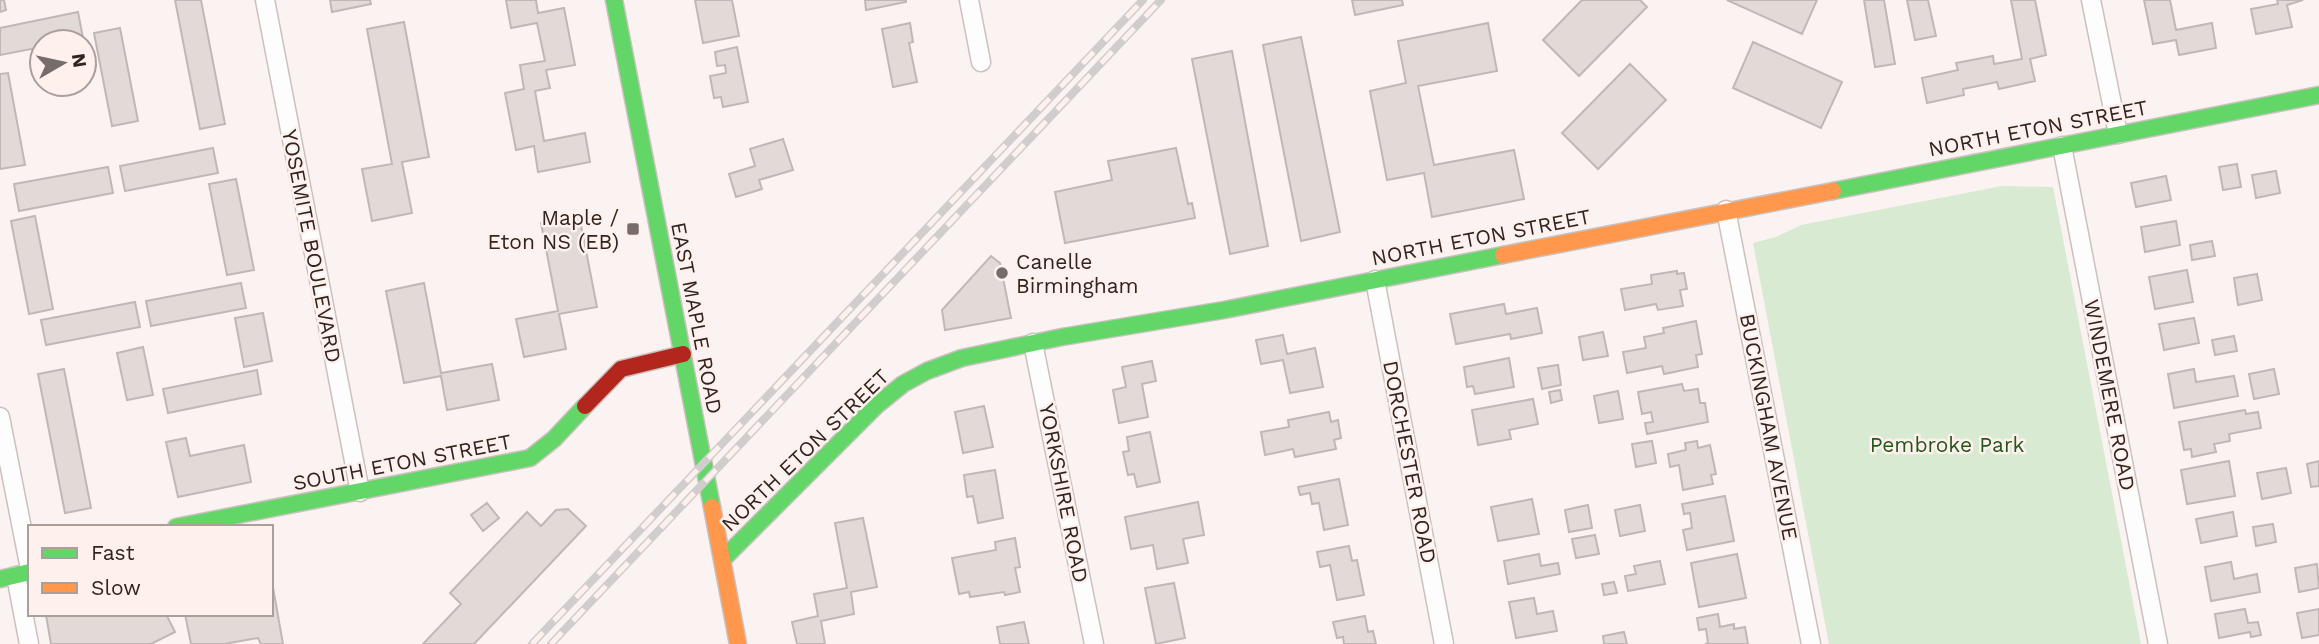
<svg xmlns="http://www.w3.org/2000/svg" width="2319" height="644" viewBox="0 0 2319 644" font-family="'Work Sans',sans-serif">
  <rect width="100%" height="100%" fill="#faf3f1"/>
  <path fill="#d8ead1" d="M2002,186L2053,187L2141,644H1829L1753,243L1776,237L1801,225Z"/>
  <path fill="#e2dad7" stroke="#c0b8b6" stroke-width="2" d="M0,0H4L6,10L0,12Z
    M175,0H201L225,124L200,129Z
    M330,0H370L371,4L332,12Z
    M506,0H536L538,13L564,8L575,65L546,70L550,88L535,91L544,141L585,133L590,162L538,172L534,146L516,150L505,93L524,89L520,65L545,61L537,23L511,28Z
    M695,0H732L739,36L703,43Z
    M865,0H906V2L866,10Z
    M1352,0H1402L1403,5L1355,15Z
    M1582,0H1640L1647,7L1579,76L1543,40Z
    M1727,0H1817L1802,34Z
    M1864,0H1884L1895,64L1875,67Z
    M1907,0H1928L1936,36L1915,40Z
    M2011,0H2035L2046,55L2030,59L2035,81L1999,89L1997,82L1963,89L1964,95L1927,103L1922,78L1958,70L1956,63L1993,56L1994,64L2022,59Z
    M2144,0H2170L2176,30L2212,23L2216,48L2179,55L2176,40L2153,44Z
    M2277,0H2303L2287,5L2292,27L2256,34L2251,9L2278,4Z
    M78,12L83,38L65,42H42V47L0,55V28Z
    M404,22L429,157L402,162L412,213L372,221L362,169L392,164L367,29Z
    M910,23L913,42L909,43L917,82L893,87L882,29Z
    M1488,23L1497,71L1418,86L1434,165L1514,150L1524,199L1432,217L1424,173L1387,180L1370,91L1406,83L1398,41Z
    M120,28L138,121L112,126L94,33Z
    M1301,37L1340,232L1301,241L1263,45Z
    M1753,42L1842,82L1821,128L1733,88Z
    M737,47L748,102L723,107L721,97L714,98L710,76L726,73L725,65L717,66L715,52Z
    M1232,51L1268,246L1230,254L1192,59Z
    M1630,64L1666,100L1598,169L1562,133Z
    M8,73L25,165L0,169V74Z
    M783,139L793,170L759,180L762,189L736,197L729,174L755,166L750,149Z
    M213,148L218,173L125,191L120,166Z
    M1176,148L1188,204L1192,203L1195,218L1065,243L1055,192L1112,180L1108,161Z
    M2237,164L2241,187L2223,190L2219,167Z
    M108,167L113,193L19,211L14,184Z
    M2276,171L2280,193L2256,198L2252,175Z
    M2166,176L2171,200L2136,207L2131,183Z
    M236,179L254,270L227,275L209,184Z
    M579,215L597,307L559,314L566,349L524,357L516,319L558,311L541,223Z
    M35,216L53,309L29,314L11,221Z
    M2176,221L2180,245L2145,252L2141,227Z
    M2212,241L2215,256L2192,260L2190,245Z
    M991,256L1000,263L1011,318L945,330L942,310Z
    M2187,270L2193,302L2155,309L2149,277Z
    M1677,271V274L1684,273L1687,289L1680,290L1683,306L1658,310L1656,304L1625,310L1621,289L1652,284L1651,275Z
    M2257,274L2262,300L2238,305L2234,278Z
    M241,283L246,308L151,326L146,301Z
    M424,283L441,373L492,364L499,400L447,410L441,376L404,383L386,291Z
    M135,302L140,327L46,345L41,320Z
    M1504,304L1506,314L1537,308L1542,333L1511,339L1510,334L1456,344L1450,314Z
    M263,313L272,361L244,367L235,318Z
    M2194,318L2199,343L2164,350L2159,324Z
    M1696,321L1702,354L1696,355L1698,367L1664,374L1662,366L1627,373L1623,352L1646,348L1644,337L1664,333L1663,328Z
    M1603,332L1608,356L1583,360L1579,337Z
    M1283,335L1287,354L1315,348L1323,387L1290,393L1283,360L1261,364L1256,340Z
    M2234,336L2237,351L2215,355L2212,340Z
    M143,347L153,395L127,400L117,353Z
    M1509,358L1514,387L1475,394L1473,386L1467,387L1464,367Z
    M1152,361L1156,381L1142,384L1148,417L1119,423L1113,390L1126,387L1122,367Z
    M1558,365L1561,385L1542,389L1538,368Z
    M64,369L91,508L65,513L38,374Z
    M2194,369L2196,382L2234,376L2238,396L2174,408L2168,374Z
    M2274,369L2279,394L2254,399L2249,374Z
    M257,370L261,394L168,413L163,389Z
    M1682,384L1684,391L1698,389L1700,403H1705L1708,422L1647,434L1645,423L1653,422L1651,412L1642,414L1638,392Z
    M1560,390L1562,400L1551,403L1549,392Z
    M1618,391L1623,419L1599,423L1594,396Z
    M1533,399L1538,424L1509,430L1511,439L1478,445L1472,410Z
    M984,406L993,447L963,453L955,412Z
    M2245,410L2246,414L2258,412L2261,428L2229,434L2230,441L2214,444L2216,452L2192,457L2191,449L2184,450L2179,422Z
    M1329,412L1331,422L1338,420L1341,438L1334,440L1336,449L1295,457L1293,449L1265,455L1261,432L1289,427L1288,420Z
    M1150,432L1160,482L1137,487L1134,474L1128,475L1123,452L1129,451L1127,437Z
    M186,438L190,456L244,445L251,482L178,497L166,442Z
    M1652,441L1656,463L1636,467L1632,444Z
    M1697,441L1698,448L1710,445L1716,474L1711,475L1713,484L1683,490L1679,465L1670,467L1668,454L1686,450L1685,443Z
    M2229,461L2235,496L2187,504L2181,470Z
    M2319,461V486L2311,487L2307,464Z
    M2286,468L2291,493L2262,499L2257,473Z
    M995,470L1003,518L978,523L973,496L967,497L964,475Z
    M1339,479L1348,525L1324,530L1319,503L1312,504L1310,493L1300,495L1298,487Z
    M1725,496L1734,541L1687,550L1683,530L1692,528L1690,513L1684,514L1682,504Z
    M1532,499L1539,534L1498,541L1491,507Z
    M1198,502L1204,535L1183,539L1188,563L1157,569L1153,545L1131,549L1125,517Z
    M487,503L499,518L483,531L471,515Z
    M1588,505L1592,528L1569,532L1565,510Z
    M1640,505L1645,531L1620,536L1615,510Z
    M568,509L586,526L474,644H423L461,604L450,593L527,512L541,526L556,510Z
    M2233,512L2237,536L2201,543L2196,519Z
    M863,518L877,587L851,592L854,614L821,621L825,644H797L792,622L818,616L814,594L847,588L835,523Z
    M2273,524L2276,542L2256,546L2253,527Z
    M1595,535L1599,554L1576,558L1572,539Z
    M1015,538L1020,567L1015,568L1020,592L1005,595L1004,592L970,597L969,592L959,594L952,558L996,550L995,542Z
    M1349,546L1352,561L1357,560L1364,595L1337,600L1330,565L1320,567L1317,552Z
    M1539,554L1541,566L1558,563L1560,574L1508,584L1504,561Z
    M1737,554L1746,598L1699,607L1691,563Z
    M1660,561L1665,584L1628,591L1625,576L1636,574L1634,566Z
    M2231,562L2234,579L2257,574L2260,592L2211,601L2205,567Z
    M2317,564L2319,588L2299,592L2295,568Z
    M271,576L283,644H261L258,638L224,644H191L185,614H271Z
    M1614,582L1617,593L1604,595L1602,584Z
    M1174,583L1185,638L1156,644L1145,588Z
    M1534,598L1537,614L1553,611L1557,631L1516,638L1509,602Z
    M2245,609L2248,623L2258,622L2261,635L2251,637L2250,632L2219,638L2215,614Z
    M2319,609V635L2302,638L2297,613Z
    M48,614H166L175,632L151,644H51L46,615Z
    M1718,614L1720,627L1734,624V629L1745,627L1748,644H1705L1708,643L1706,629L1699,630L1697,618Z
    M1365,616L1368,632L1373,631L1376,644H1344L1343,637L1337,638L1333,622Z
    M1024,622L1029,644H1000L997,627Z
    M1624,632L1627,644H1604L1603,636Z"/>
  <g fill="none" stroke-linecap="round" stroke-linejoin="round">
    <g stroke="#cac1be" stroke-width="21">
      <path id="street" d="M265,0L360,492
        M969,0L981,62
        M2091,0L2118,134
        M2062,146L2158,644
        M1726,210L1811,644
        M1375,280L1444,644
        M1033,343L1094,644
        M0,417L30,569
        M16,576L29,644"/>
    </g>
    <g stroke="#cac1be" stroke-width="19">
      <path id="fast" d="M614,0L712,507
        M1833,191L2319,95
        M176,527L530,458L554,439L585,406
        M723,559L877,405L903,384L927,371L962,358L1062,337L1224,310L1503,255
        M0,579L30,572"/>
    </g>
    <g stroke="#cac1be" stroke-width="19">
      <path id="slow" d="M1503,255L1833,191
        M712,507L738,644"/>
    </g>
    <g stroke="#cac1be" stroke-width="19">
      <path id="jam" d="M585,406L621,369L683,354"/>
    </g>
    <use href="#street" stroke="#fefdfd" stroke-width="18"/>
    <use href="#fast" stroke="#63d668" stroke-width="16"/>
    <use href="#slow" stroke="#ff974d" stroke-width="16"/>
    <use href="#jam" stroke="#b3261e" stroke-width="16"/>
    <g stroke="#d0cdcc" stroke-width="8">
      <path id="rail" d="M532,644L1143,0
        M551,644L1161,0"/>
    </g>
    <use href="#rail" stroke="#fef1ed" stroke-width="5" stroke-dasharray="16" stroke-linecap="butt"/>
  </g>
  <g fill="#766c69" stroke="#fef1ed" stroke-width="2.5">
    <rect x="626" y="222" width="14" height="14" rx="3.5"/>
    <circle cx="1002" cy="273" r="7"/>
  </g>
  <g text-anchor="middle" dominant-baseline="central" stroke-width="5" stroke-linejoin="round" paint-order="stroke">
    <g font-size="21" fill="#2f2420" stroke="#fef1ed">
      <text transform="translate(2038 128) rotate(-11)">NORTH ETON STREET</text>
      <text transform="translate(1481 237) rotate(-11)">NORTH ETON STREET</text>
      <text transform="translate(312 246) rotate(79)">YOSEMITE BOULEVARD</text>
      <text transform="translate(697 318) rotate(79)">EAST MAPLE ROAD</text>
      <text transform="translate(2110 395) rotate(79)">WINDEMERE ROAD</text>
      <text transform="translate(1769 427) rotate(79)">BUCKINGHAM AVENUE</text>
      <text transform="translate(805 450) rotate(-44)">NORTH ETON STREET</text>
      <text transform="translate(402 462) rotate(-11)">SOUTH ETON STREET</text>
      <text transform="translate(1410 462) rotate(79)">DORCHESTER ROAD</text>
      <text transform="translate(1064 493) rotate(79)">YORKSHIRE ROAD</text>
    </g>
    <g font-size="21" fill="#2f2420" stroke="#fef1ed" text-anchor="end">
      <text x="619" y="217">Maple /<tspan x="619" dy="24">Eton NS (EB)</tspan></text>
      <text x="1016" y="261" text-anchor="start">Canelle<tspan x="1016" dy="24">Birmingham</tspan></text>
    </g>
    <g font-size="21" fill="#23581a" stroke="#fef1ed">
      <text x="1947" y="444">Pembroke Park</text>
    </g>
  </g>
  <rect x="28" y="525" width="245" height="91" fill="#fef1ed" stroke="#ab9f9b" stroke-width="2"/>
  <rect x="42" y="548" width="35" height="10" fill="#63d668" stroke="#ab9f9b" stroke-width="2"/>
  <text x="91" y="560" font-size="21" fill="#2f2420">Fast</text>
  <rect x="42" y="583" width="35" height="10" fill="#ff974d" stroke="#ab9f9b" stroke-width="2"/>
  <text x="91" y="595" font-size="21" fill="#2f2420">Slow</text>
  <g transform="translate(63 63) rotate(81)"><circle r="33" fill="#fef1ed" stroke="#ab9f9b" stroke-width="2"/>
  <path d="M0-5L12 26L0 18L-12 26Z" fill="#766c69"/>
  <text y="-10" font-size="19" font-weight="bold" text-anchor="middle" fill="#2f2420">N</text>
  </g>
</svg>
